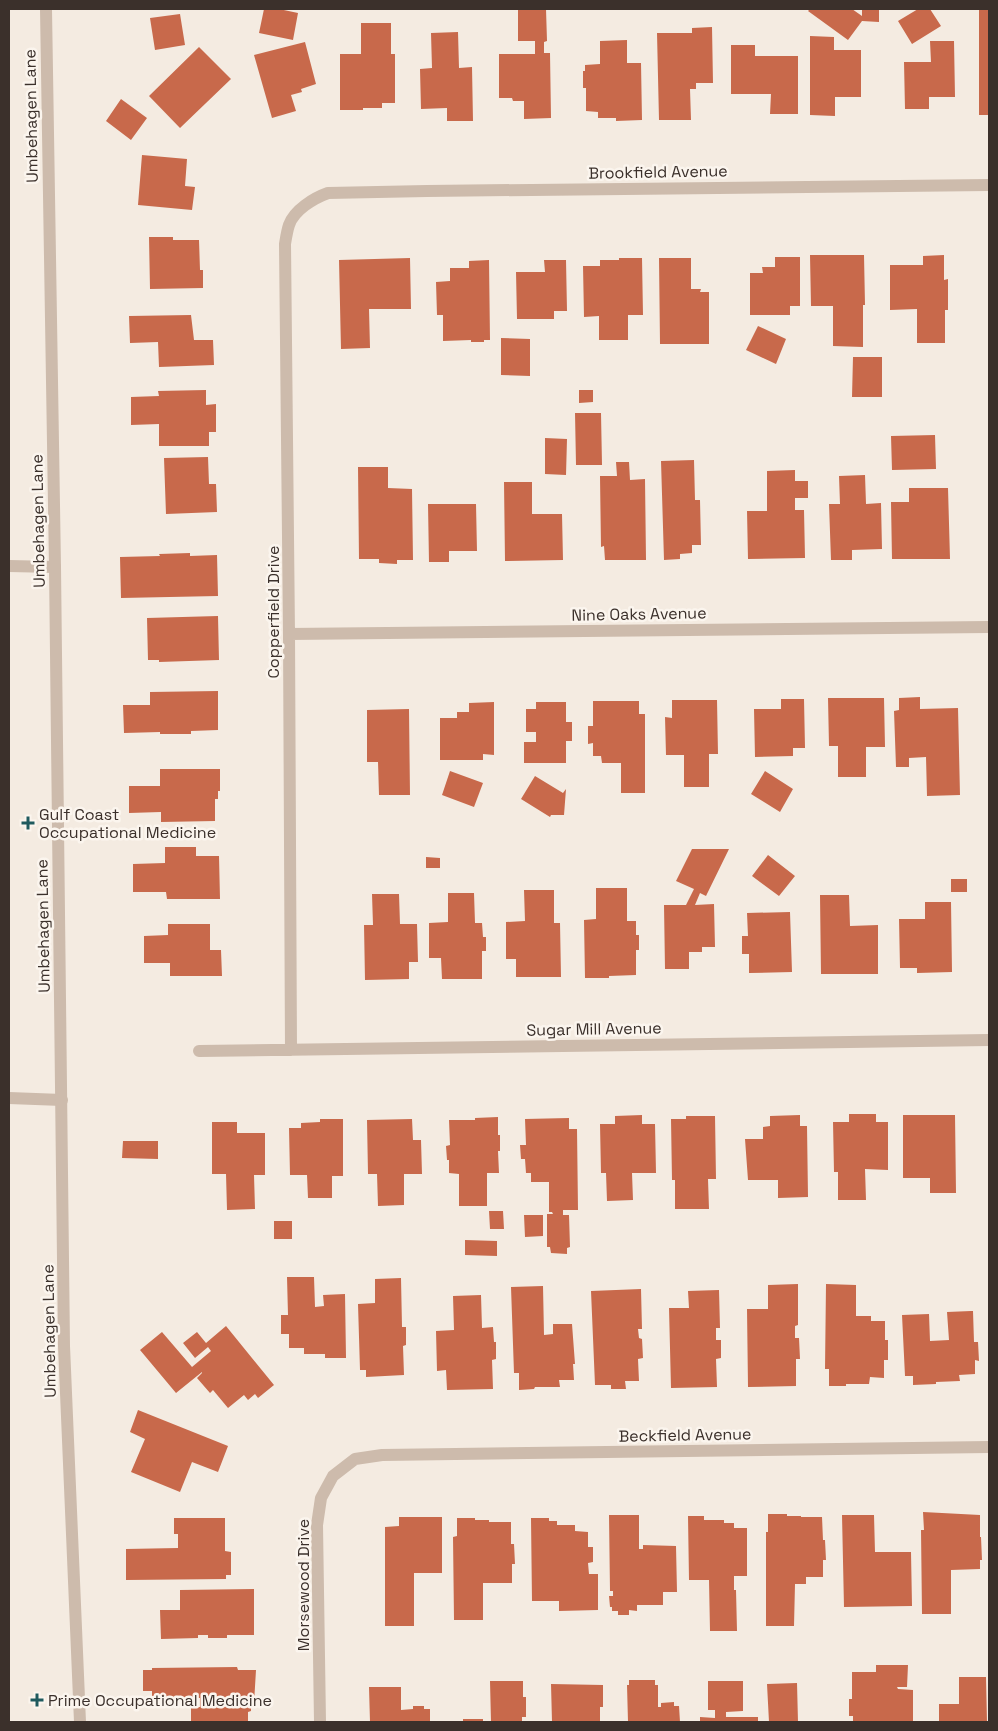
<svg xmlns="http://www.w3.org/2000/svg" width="998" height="1731" viewBox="0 0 998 1731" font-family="'Space Grotesk',sans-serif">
  <rect width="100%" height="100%" fill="#f4ebe1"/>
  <path fill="#c8694b" d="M264,9H279L298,13L293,40L259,33Z
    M518,9H546L547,41L544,42V53H550L551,118L524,119V101H513L512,98H499V54H535V41H518Z
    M810,9H852L862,16V9H879V22L862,21L848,40L808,11Z
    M918,9H930L941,26L912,44L898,21Z
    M979,9H989V115H979Z
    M180,14L185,45L155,50L150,18Z
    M361,23H391V54H395V103H382V108H363V110H340V54H361Z
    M712,27L713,83H696V89H690L691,120H659L657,33H692V28Z
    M458,32L459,68L472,67L473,121H447V108L421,109L420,69L432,68L431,33Z
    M810,36L834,37V50H861V97H835V116L810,115Z
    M627,40V63H641L642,120L616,121V118H598V112L586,111V88H583V71H585V65L600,64V41Z
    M930,41H954L955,97H929V109H905L904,62H931Z
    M305,42L316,84L301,89L302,92L291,95L296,111L272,118L254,55Z
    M731,45H755V56H798V114H770L771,94H731Z
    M199,47L231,79L180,128L149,96Z
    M121,99L147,118L131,140L106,121Z
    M142,155L187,159L185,186L195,187L192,210L138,205Z
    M149,237H173V240H199L200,270H203V288L150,289Z
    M810,255H864L865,305H863V347L833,346V306H811Z
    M944,255V280L948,279V310H945V343H917V309L890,310V265H923V256Z
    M775,257H800V306H790V315H750V273H763L762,267H775Z
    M410,258L411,309H369L370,348L341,349L339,260Z
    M619,258H642L643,315H628V340H599V316L584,317L583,266H600V260H619Z
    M659,258H691V289H701L700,292H709V344H660Z
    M489,260L490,340H484V342H471V340L443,341V315H437L436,282L450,281V268H469V261Z
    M544,260H566L567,311H554V319H517L516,272H545Z
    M191,315L194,340H213L214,365L159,367L158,342L130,343L129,316Z
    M758,326L786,339L776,364L746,350Z
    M501,338L530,339V376L501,375Z
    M853,357H882V397H852Z
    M206,390V405L216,404V432H209V446H159V424L131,425V397L159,396L158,391Z
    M579,390H593V402L579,403Z
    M575,413H601L602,465H576Z
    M935,435L936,469L892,470L891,436Z
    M545,438L567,439L566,475L545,474Z
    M208,457L209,484H216L217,512L166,514L164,458Z
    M694,460L695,500H700L701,545H692V553L680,554V559L664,560L661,461Z
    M616,462H629L630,480L645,479L646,560H605L604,546L601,547L600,476H617Z
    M358,467H388V488L412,489L413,560H397V564L379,563V559H359Z
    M795,470V481H808V498H795V510H804L805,558L748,559L747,511H767V471Z
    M865,475L866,504L881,503L882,549L852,550V560H831L829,504H840L839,476Z
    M504,482H532V514H562L563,560L505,561Z
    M909,488H948L950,559H892L891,502H909Z
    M428,504H476L477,551H449V562H429Z
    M190,553V556L217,555L218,596L121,598L120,557L160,556L159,554Z
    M218,616L219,660L159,662V660H148L147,618Z
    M218,691V730L191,731V734H160V732L124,733L123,705H150V692Z
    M920,697V709L958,708L960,795L927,796L926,757L909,758V767H896L894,711L899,710V698Z
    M828,698H884L885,747H866V777H838V746H829Z
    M781,699H804L805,748H793V756L755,757L754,709H781Z
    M672,700H717L718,754H709V787H684V755H666L665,717L672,718Z
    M593,701H639V714H645V793H621V763H602L601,756H593V743L588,744V726H593Z
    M494,702V755L483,754V760H440V718H457V712H469V703Z
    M536,702H566V722H572V741H566V763H524V742H536V732H526V709H536Z
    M409,709L410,795H379L378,762H367V710Z
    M160,769H220V791H218V799H215V821L161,822V812L129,813V786H160Z
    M450,771L483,783L474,807L442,795Z
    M765,771L793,789L780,812L751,794Z
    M535,776L563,793L566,789L564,815H551L550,817L521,799Z
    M165,847H196V856H219L220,899H167L166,892H133V864L165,863Z
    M692,849H729L706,896L700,893L695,905L714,904L715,947H702V952H689V969H665L664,905H686L694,889L676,881Z
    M768,855L795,876L779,896L752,876Z
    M426,857L440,858V868H426Z
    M951,879H967V892H951Z
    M596,888H627V921H636V935H639V950H636V975L609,976V978H585L584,920L596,919Z
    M524,890H554V923H560L561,977H516V959H506V922L525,921Z
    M448,893H474L475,923H482L483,937H486V951H482V979H442L441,958H429V923L448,922Z
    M372,894H399L400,924H417L418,962H409V979L365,980L364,925H373Z
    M820,895H849L850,926L878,925V974H821Z
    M925,902H951L952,972L917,973V968H900L899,919H925Z
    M790,912L792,972L749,973V954H742V936H748L747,913Z
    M168,924H210V950H221L222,976H170V963H144V936L168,935Z
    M849,1114H876V1122H888V1170L865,1169L866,1200H838V1172H834L833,1122H849Z
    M642,1115V1124H655L656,1173H632L633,1200L607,1201L606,1173H601L600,1124H615V1116Z
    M800,1115V1126H807L808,1197L778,1198V1180H748L745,1139H763V1127L770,1126V1116Z
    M903,1115H955L956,1193H930V1178H903Z
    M686,1116H715L716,1179H708L709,1209H675V1180H672L671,1119H686Z
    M498,1117V1135H500V1151H498L499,1173H487V1206H459V1174L449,1173V1160H447L446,1146L450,1145L449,1120H475V1118Z
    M569,1118V1129H577L578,1210H563V1215H569L570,1247L567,1248V1254L551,1253L550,1247H547V1214H553L552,1212H549V1182H531V1173H526L525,1159H521L520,1145H526L525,1119Z
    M320,1119H343V1176H332V1198H308L307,1175H290L289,1128H301V1123L320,1122Z
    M412,1119L413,1140H421L422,1174H404V1205L378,1206L377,1174H368L367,1120Z
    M212,1122H237V1133H265V1175H254L255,1209L227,1210L226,1174H212Z
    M123,1141H158V1159L122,1158Z
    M489,1211H503L504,1229H490Z
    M524,1215H543V1236L525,1237Z
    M274,1221H292V1239H274Z
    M465,1240L497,1241V1256L465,1255Z
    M287,1277H314L315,1307L324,1306L323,1295L345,1294L346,1358H325V1354H304V1348H289V1334H281V1315H288Z
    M401,1278L402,1327H406V1345L403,1346L404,1375L366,1377V1370H360L358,1304L375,1303V1279Z
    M798,1284V1325L795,1326V1338H799L800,1359H796V1386L748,1387L747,1309H768V1285Z
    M826,1284L856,1285V1316H871V1321H885V1340H888V1360H884V1378L870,1377L869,1384H846V1386H829V1369H825Z
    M543,1286L544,1335L553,1334V1324H572L575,1364H573L574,1380H559L560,1387H535L534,1389L519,1390V1373H514L511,1287Z
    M641,1289L642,1329H638L639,1338L642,1339L643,1358L638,1359L639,1381H625L626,1389H611V1385H595L591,1291Z
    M719,1290L720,1328H716V1340H721V1358L716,1359L717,1387L671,1388L669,1308H689L688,1291Z
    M481,1295L482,1328L493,1327L494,1342H496V1359L492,1360L493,1389L447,1390L446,1370L437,1371L436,1331L454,1330L453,1296Z
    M971,1311H973L974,1342H978L979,1361L975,1360V1374L959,1375L960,1381L936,1382V1384L913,1385V1376H905L902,1315L929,1314L930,1341L949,1340L947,1312Z
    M226,1326L274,1385L258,1398L255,1394L248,1400L244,1395L228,1408L213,1390L210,1393L197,1378L202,1373V1372L176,1393L140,1350L162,1332L192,1367L211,1351L208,1347L195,1358L183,1343L197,1332L206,1343Z
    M138,1410L228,1446L218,1472L192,1462L180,1492L131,1472L145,1439L130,1432Z
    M923,1512L980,1515V1537H981L982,1560H980V1569L951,1570V1614H922L921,1530H924Z
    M768,1514H787V1516H801V1517H822L823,1540H825L826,1560H823V1577H806V1584H795L794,1626H766V1532H768Z
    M609,1515H639V1549H643V1545L676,1546L677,1592H663V1605H637V1611L629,1610V1615H618V1611H612V1607H610L609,1596H613V1591H610Z
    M842,1515H874L875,1552H911L912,1606L844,1607Z
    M688,1516H704V1520H724V1523H734V1528H747V1576H734V1590H736L737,1631H710L709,1580H689Z
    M399,1517H442V1573H414V1626H385V1527L399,1526Z
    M174,1518H225V1551L231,1552V1575H226V1579L126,1580V1549L178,1548V1534H174Z
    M457,1518H475V1520H489V1522H511V1544H514L515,1564H512V1583H483V1620H454L453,1537L457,1536Z
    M531,1518H549V1521H557V1525H575V1531L588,1532V1547H593V1562L588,1563L589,1574H598V1610L559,1611V1601H532Z
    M254,1589V1635H227V1638H208V1635H198V1638L161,1639L160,1610H180V1590Z
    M876,1665H908L907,1687H897L898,1689L913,1690V1722H853V1716H849V1699H852V1672H876Z
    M237,1667L238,1670H256L254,1703H251V1711L248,1712V1722H191V1707H200V1698H152V1691H143V1670H152V1668Z
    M959,1677H986L987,1722H939V1704H959Z
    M629,1680H655V1685H658V1707H661V1703L674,1702V1706H679L680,1722H628L627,1685H629Z
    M490,1681H523V1697H526V1717H522V1722H491Z
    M708,1681H743V1711L726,1712V1717H758V1722H700V1717L715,1718V1710H708Z
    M797,1683L798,1722H769L767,1684Z
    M551,1684L603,1685V1707H600V1722H552Z
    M369,1687H401V1710L413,1709V1706H424V1709H430V1722H370Z
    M463,1719H483V1722H463Z"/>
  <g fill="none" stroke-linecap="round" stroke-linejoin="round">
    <path stroke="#cdbbac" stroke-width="12" d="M9,566L55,567
      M9,1098L62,1100"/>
    <path stroke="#cdbbac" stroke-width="12" d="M46,9L55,567L64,1346L80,1722
      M289,634L989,627
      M291,1050L289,634L285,244C286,238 287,231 289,225C294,210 314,198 328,193L427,191L989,185
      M199,1051L989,1040
      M320,1722L317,1525L321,1498L333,1476L355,1459L382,1455L989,1447"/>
  </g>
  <g fill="#1f5a5e" stroke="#fbf5ee" stroke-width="2">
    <path d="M25.5 815.5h5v5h5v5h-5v5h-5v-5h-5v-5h5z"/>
    <path d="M34.5 1692.5h5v5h5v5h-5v5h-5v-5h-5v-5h5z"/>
  </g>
  <g text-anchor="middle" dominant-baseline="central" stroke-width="5" stroke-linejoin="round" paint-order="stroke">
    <g font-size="16" fill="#3b302b" stroke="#fbf5ee">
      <text transform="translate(31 116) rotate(-91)">Umbehagen Lane</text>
      <text transform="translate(658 172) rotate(-1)">Brookfield Avenue</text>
      <text transform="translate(38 521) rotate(-91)">Umbehagen Lane</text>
      <text transform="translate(273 612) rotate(-90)">Copperfield Drive</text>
      <text transform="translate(639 614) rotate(-1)">Nine Oaks Avenue</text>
      <text transform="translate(43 926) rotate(-91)">Umbehagen Lane</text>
      <text transform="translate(594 1029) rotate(-1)">Sugar Mill Avenue</text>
      <text transform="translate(49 1331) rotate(-91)">Umbehagen Lane</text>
      <text transform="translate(685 1435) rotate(-1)">Beckfield Avenue</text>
      <text transform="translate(303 1585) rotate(-90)">Morsewood Drive</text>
    </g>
    <g font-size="16" fill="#3b302b" stroke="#fbf5ee" text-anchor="start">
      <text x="39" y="814">Gulf Coast<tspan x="39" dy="18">Occupational Medicine</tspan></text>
      <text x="48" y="1700">Prime Occupational Medicine</text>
    </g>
  </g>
  <rect width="998" height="1731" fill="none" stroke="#3b302b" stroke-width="20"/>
</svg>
